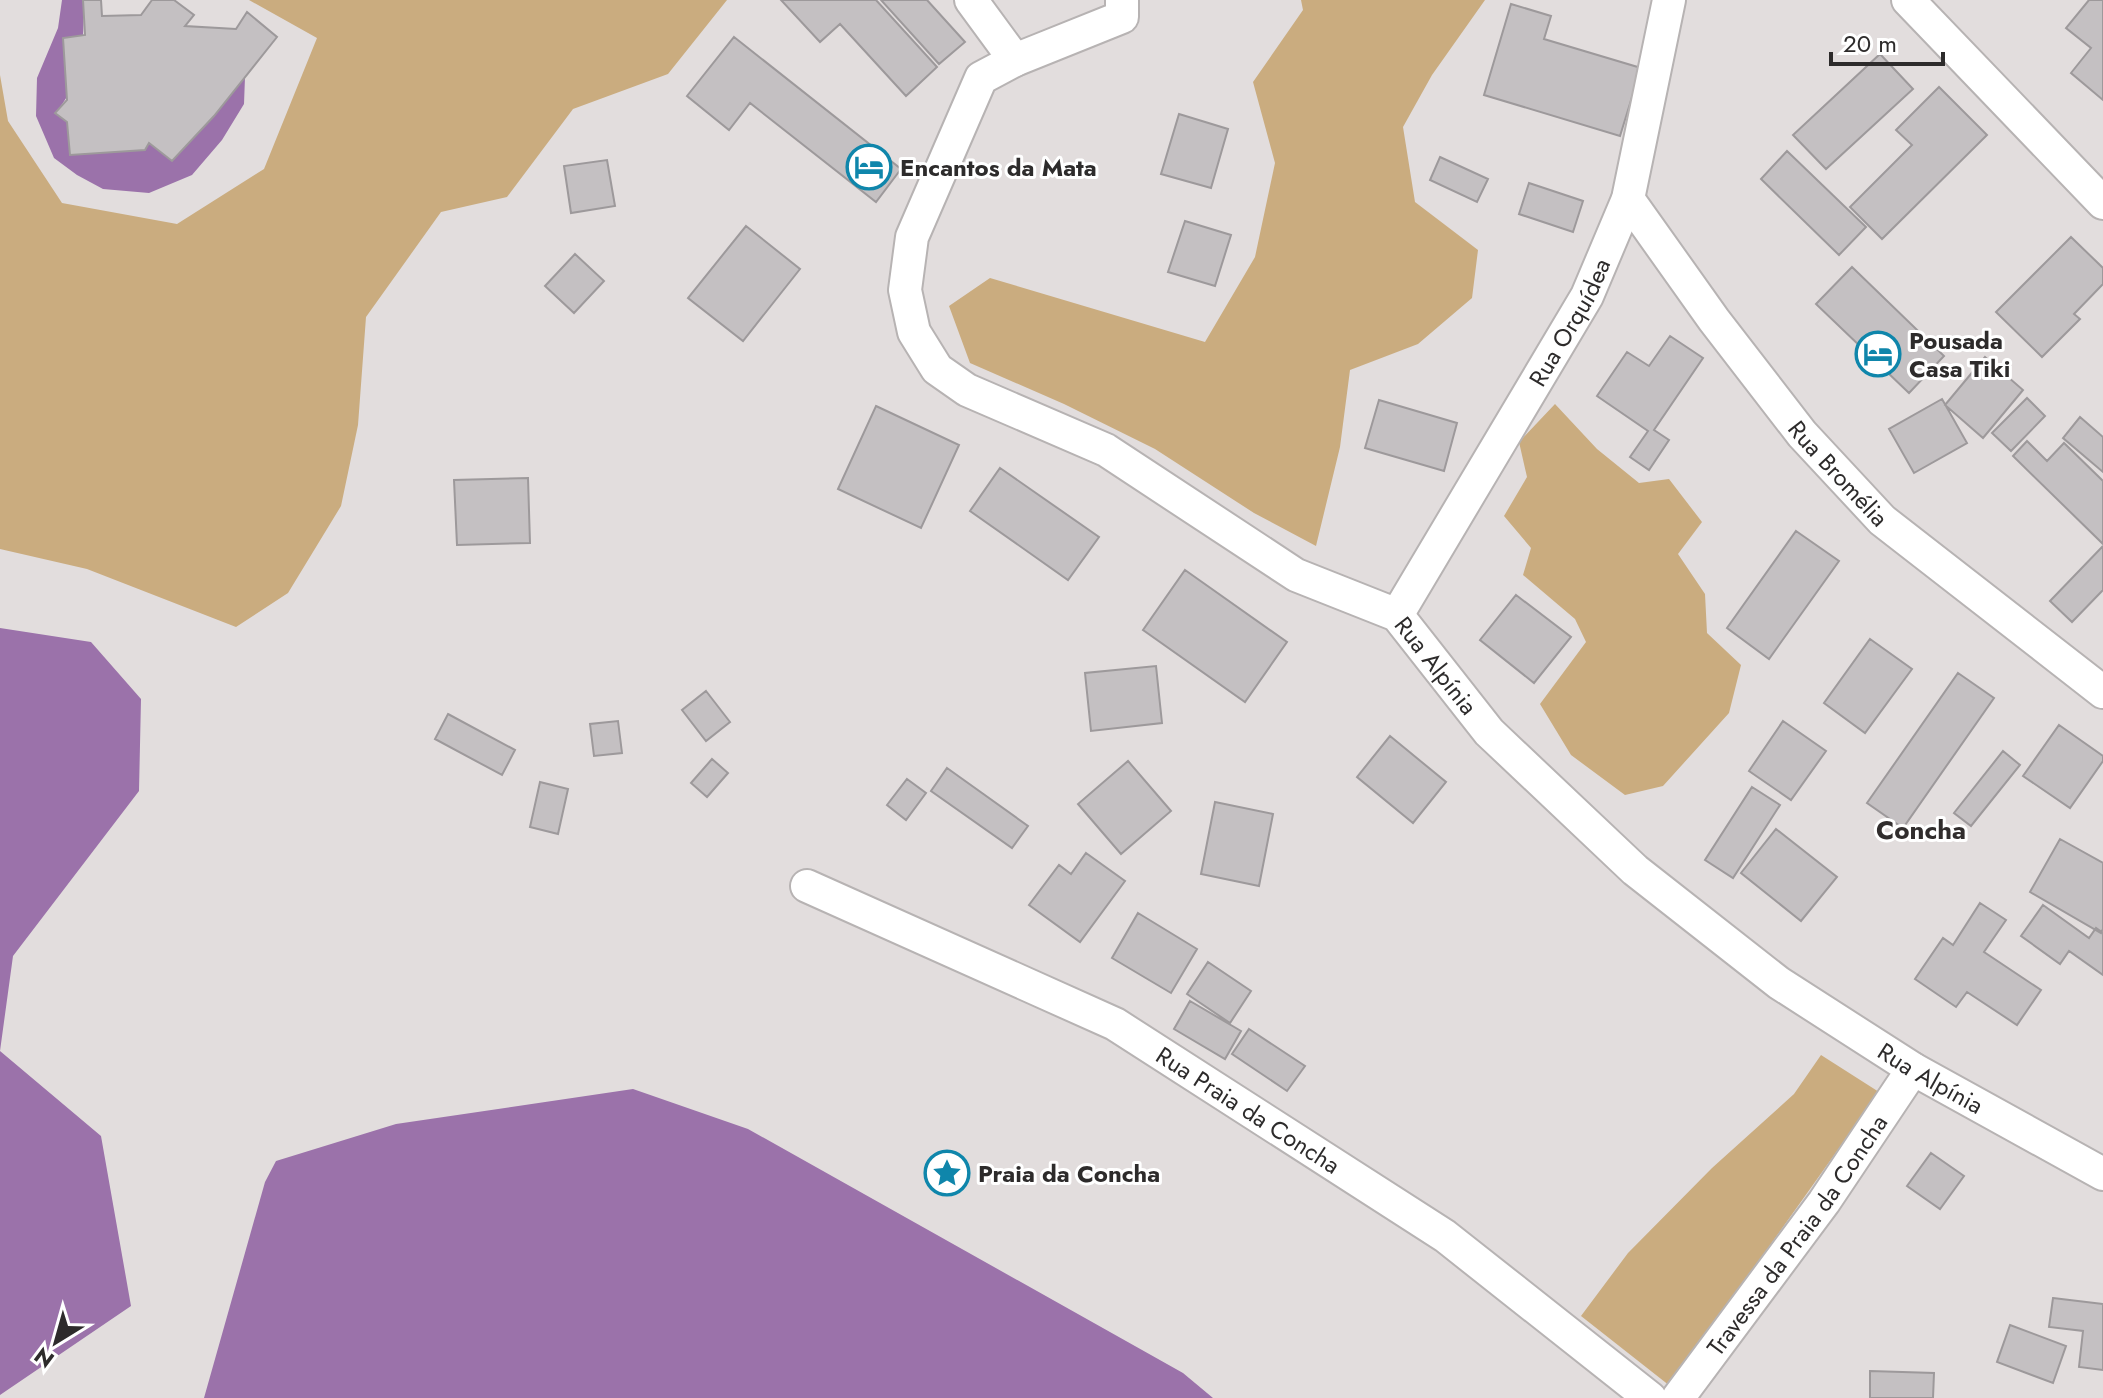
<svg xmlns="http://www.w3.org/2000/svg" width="2103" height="1398" viewBox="0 0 2103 1398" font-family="Jost,sans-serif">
  <rect width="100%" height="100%" fill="#e2dddd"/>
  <path fill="#caac7f" d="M249,0H727L668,74L573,109L507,197L441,212L366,317L358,425L341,506L288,593L236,627L87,569L0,549V75L8,121L62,203L177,224L264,169L317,38Z
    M1301,0H1485L1432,75L1403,127L1415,202L1478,250L1472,298L1418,344L1350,370L1340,447L1316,546L1254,513L1155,449L1064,404L970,363L949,306L990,278L1205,342L1255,257L1275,163L1253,82L1303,10Z
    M1555,404L1597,449L1639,483L1669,479L1702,522L1678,554L1705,594L1707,633L1741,665L1729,713L1663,786L1625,795L1571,755L1540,704L1586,642L1575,619L1523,575L1531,548L1504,516L1527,477L1519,442Z
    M1821,1055L1879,1092L1670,1386L1581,1316L1628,1253L1712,1168L1794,1094Z"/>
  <path fill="#9b72aa" d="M62,0H83C85,37 82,85 55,113L67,122L70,155L145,150L149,143L245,77L244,104L222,140L192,175L149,193L103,189L77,175L54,158L36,116L37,78L58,28Z
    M0,628L91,642L141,699L139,791L13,956L0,1051L101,1136L131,1306L0,1395Z
    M633,1089L748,1129L1183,1373L1213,1398H204L265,1182L276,1161L396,1124Z"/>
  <path fill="#c4c0c2" stroke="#9d999b" stroke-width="2" d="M83,0H101L102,16L141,15L152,0H174L194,15L185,26L236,29L247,12L277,37L214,116L172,161L149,143L145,150L70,155L67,122L55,113L67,100L63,38L85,35Z
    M781,0H876L937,67L906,96L840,24L820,42Z
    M881,0H927L965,42L939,64Z
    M2089,0H2103V100L2071,73L2091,48L2066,28Z
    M1511,4L1551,16L1544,39L1641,68L1620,136L1484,95Z
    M734,37L901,169L876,202L750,103L729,130L687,96Z
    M1880,54L1913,89L1826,169L1793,135Z
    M1939,87L1987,135L1882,239L1850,207L1912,145L1896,130Z
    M1179,114L1228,129L1211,188L1161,174Z
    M1787,151L1866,227L1839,255L1761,179Z
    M1440,157L1488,179L1477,202L1430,180Z
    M607,160L615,206L571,213L564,166Z
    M1529,183L1583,201L1573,232L1519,214Z
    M1185,221L1231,235L1215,286L1168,272Z
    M746,226L800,269L743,341L688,298Z
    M2071,237L2103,268V284L2074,314L2080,319L2042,357L1996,312Z
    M575,254L604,281L574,313L545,286Z
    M1852,267L1944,356L1909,393L1816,304Z
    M1670,336L1703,358L1654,430L1669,440L1649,470L1630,457L1648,431L1597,396L1627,352L1649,366Z
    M1985,357L2023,390L1983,438L1945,405Z
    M2027,398L2045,416L2011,451L1992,433Z
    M1942,399L1967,443L1914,473L1889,429Z
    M1379,400L1457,423L1444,471L1365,448Z
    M876,406L959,445L921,528L838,489Z
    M2080,417L2103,437V472L2063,438Z
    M2027,441L2047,461L2064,443L2103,481V544L2013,456Z
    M1000,468L1099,537L1068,580L970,511Z
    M528,478L530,543L457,545L454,480Z
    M1796,531L1839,561L1769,659L1727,628Z
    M2103,546V590L2072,622L2050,601Z
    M1185,570L1287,642L1245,702L1143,630Z
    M1516,595L1571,637L1534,683L1480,640Z
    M1870,639L1912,669L1865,733L1824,703Z
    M1156,666L1162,723L1091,731L1085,673Z
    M1958,673L1994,698L1903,828L1867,803Z
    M706,691L730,722L706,741L682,710Z
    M448,714L515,750L502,775L435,739Z
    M618,721L622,753L594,756L590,724Z
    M1783,721L1826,751L1791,800L1749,771Z
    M2059,725L2103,756V761L2070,808L2023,776Z
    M1390,736L1446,782L1413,823L1357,777Z
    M2003,751L2020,765L1971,826L1954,813Z
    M712,759L728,773L707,797L691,783Z
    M1128,761L1171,811L1121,854L1078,804Z
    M947,768L1028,826L1012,848L931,791Z
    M907,779L926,793L906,820L887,805Z
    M540,782L568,789L558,834L530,827Z
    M1752,787L1780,805L1733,878L1705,860Z
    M1215,802L1273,814L1259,886L1201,874Z
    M1776,829L1837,877L1801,921L1741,873Z
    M2060,839L2103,863V929L2101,933L2030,892Z
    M1086,853L1125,881L1080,942L1029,905L1059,865L1071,874Z
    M1980,903L2006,920L1984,952L2041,990L2017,1025L1967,992L1956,1007L1915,979L1943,938L1953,945Z
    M2043,905L2089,938L2096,928L2103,933V975L2069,951L2060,964L2021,936Z
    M1138,913L1197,949L1171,993L1112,958Z
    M1208,962L1251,991L1230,1023L1187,994Z
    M1190,1001L1241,1031L1225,1059L1174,1029Z
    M1249,1029L1305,1066L1287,1091L1232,1054Z
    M1931,1153L1964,1176L1940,1209L1907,1186Z
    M2053,1298L2103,1304V1370L2079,1367L2083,1331L2049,1327Z
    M2010,1325L2066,1346L2053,1383L1997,1362Z
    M1870,1371L1934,1373L1933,1398H1870Z"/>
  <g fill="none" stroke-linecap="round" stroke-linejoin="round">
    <g stroke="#b7b3b3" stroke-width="36">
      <g id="minor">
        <path d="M971,0L1015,60"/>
        <path id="s1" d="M1122,0V17L1015,60L981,78L912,237L905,290L914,332L937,369L967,390L1106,450L1296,575L1397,615L1489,732L1635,870L1779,983L1913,1069L2103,1174"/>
        <path d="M1908,0L2103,203"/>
        <path id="s2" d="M1628,199L1714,320L1802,434L1882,520L2103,692"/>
        <path id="s3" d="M1397,615L1587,296L1628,199L1669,0"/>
        <path id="s4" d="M807,886L1115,1024L1445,1236L1650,1398"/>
        <path id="s5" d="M1678,1398L1824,1202L1913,1069"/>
      </g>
    </g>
    <use href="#minor" stroke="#fff" stroke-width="32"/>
  </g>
  <defs>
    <g id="hotel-ring" transform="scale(2.3)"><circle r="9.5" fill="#fff" stroke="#0f86ab" stroke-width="1.5"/><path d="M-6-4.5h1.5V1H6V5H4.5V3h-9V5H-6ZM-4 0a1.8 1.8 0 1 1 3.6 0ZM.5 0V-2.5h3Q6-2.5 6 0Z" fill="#0f86ab"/></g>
    <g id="sight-ring" transform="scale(2.3)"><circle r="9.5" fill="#fff" stroke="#0f86ab" stroke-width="1.5"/><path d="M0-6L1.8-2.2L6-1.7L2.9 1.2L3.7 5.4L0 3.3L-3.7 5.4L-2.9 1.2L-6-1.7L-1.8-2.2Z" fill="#0f86ab"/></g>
  </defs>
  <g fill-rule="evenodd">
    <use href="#hotel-ring" x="869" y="167"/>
    <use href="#hotel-ring" x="1878" y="354"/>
    <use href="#sight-ring" x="947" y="1173"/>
  </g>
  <g text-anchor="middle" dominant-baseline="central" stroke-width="6" stroke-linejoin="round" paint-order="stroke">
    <g font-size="24" font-weight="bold" fill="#2d2b2b" stroke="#fff" text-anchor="start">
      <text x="900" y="167">Encantos da Mata</text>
      <text x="1909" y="340">Pousada<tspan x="1909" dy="28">Casa Tiki</tspan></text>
      <text x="978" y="1173">Praia da Concha</text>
    </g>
    <g font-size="24" fill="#2d2b2b" stroke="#fff">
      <text stroke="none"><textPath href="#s3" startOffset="340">Rua Orquídea</textPath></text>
      <text stroke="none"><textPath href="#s2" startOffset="346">Rua Bromélia</textPath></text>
      <text stroke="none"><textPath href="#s1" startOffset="1072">Rua Alpínia</textPath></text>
      <text stroke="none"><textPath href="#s1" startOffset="1720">Rua Alpínia</textPath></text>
      <text stroke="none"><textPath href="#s4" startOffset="496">Rua Praia da Concha</textPath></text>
      <text stroke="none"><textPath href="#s5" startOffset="202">Travessa da Praia da Concha</textPath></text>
    </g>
    <g font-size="26" font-weight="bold" fill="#312d2d" stroke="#fff">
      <text x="1921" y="830">Concha</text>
    </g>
  </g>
  <g transform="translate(56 1342) rotate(217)" stroke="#ffffff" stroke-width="6" paint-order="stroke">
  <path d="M0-6L14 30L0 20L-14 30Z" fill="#2d2b2b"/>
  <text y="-12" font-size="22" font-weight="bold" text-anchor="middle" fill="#2d2b2b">N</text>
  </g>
  <path d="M1831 52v12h112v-12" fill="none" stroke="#2d2b2b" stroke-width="4"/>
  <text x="1843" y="52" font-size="24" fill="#2d2b2b" stroke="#ffffff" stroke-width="6" paint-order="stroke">20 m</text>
</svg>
